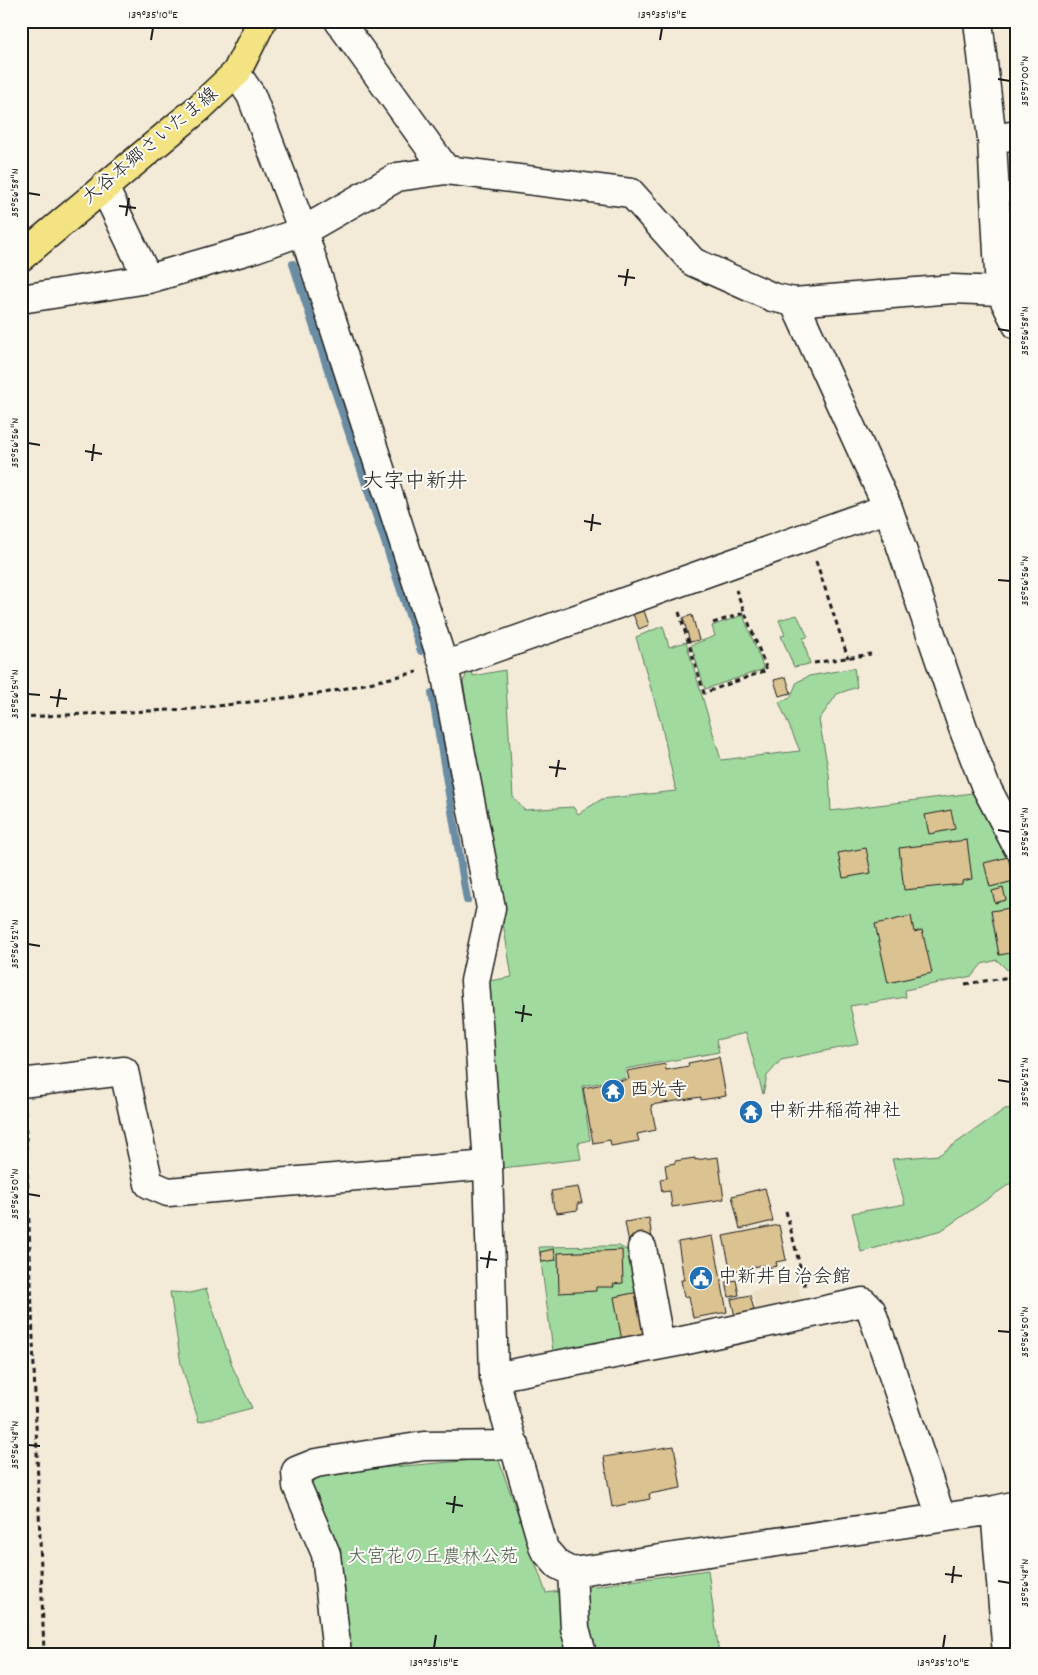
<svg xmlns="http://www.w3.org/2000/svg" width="1038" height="1675" viewBox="0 0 1038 1675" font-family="Dekko,'Klee One',sans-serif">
  <rect width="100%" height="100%" fill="#f3ebd8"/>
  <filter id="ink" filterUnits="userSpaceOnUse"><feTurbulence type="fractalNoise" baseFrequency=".02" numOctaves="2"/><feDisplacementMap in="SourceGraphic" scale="10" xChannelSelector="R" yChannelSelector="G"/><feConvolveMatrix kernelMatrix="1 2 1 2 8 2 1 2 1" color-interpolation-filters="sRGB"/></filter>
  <g filter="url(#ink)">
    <path fill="#ecdfc3" d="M797,1281L803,1305L757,1316L752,1291Z
      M21,1354L30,1654H21Z"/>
    <path fill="#a1da9f" stroke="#5e7b5e" d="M743,615L764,669L705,689L691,645L715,636L712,626Z
      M797,615L808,637L803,638L810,664L794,667L781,636L785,635L779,620Z
      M663,626L669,647L686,642L721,760L800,751L779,702L790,698L797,682L809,676L854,668L857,687L837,694L819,720L829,774L831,811L980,792L989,814L1017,862V968L1007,970L997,960L982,964L972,976L905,990L906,997L850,1006L859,1044L781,1060L767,1076L763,1094L746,1033L716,1040L719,1052L625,1069L626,1078L582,1086L590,1140L578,1143L581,1159L502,1168L489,981L512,977L463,682L471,664L473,676L505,670L513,797L524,810L573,807L578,814L602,799L676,791L661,723L636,637Z
      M1017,1108V1179L942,1230L861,1252L852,1213L905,1204L892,1159L939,1155L1005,1109Z
      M619,1246L634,1254L649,1336L554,1358L539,1247Z
      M206,1289L233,1368L252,1408L199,1422L181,1364L170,1292L190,1293Z
      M498,1458L546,1593L708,1570L719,1654H347L310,1487L317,1474L344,1471Z"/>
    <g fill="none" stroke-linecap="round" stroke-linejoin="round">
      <path stroke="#6b8da4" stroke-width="8" d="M293,264L421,651
        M432,693L467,900"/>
    </g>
    <path fill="#dbc291" stroke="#1c1c1c" d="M643,608L649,625L639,629L632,612Z
      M692,615L699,640L690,642L683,618Z
      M786,677L791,693L779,696L774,680Z
      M951,810L955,829L929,834L925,815Z
      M967,840L972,879L962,881V884L904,890L899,848Z
      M866,848L871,873L843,878L838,853Z
      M1008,857L1014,881L990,887L984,863Z
      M1003,888L1006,900L995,903L992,891Z
      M1017,907V952L999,955L991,911Z
      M911,916L914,932L922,930L932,973L888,983L875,924Z
      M719,1057L726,1096L701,1100V1097L651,1105L656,1130L637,1134L639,1141L611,1146L610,1140L593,1143L583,1088L629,1079L627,1071L665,1064L666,1070L689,1066L688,1063Z
      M718,1157L724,1199L672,1207L670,1191L662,1192L660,1179L667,1178L665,1165L675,1163V1161L695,1158V1160Z
      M578,1187L582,1203H578V1210L557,1213L556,1209H554L551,1191Z
      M765,1188L773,1221L740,1229L732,1196Z
      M649,1218L653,1245L630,1249L625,1222Z
      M779,1225L786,1260L776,1262L777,1266L763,1269L762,1265L731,1272L723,1236Z
      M713,1236L727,1312L693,1318L689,1296L684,1297L681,1280H684L678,1242Z
      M554,1249L556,1260L542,1262L540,1252Z
      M622,1250L623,1283L613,1284L614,1287H596V1291L559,1293L558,1253Z
      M736,1280L739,1295L729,1297L726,1282Z
      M638,1292L647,1336L622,1341L614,1297Z
      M750,1295L756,1317L736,1321L731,1299Z
      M674,1446L681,1488L649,1494L650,1499L612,1507L604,1457Z"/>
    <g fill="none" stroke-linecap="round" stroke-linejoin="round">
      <g stroke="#1c1c1c" stroke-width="31">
        <path id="minor" d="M339,21L446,170
          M978,21L992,139L1000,291L1017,325
          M236,73L251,95L303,231L444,666L491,908L475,981L488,1165L494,1377L544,1549L558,1565L572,1572L995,1510L1017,1505
          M992,139L1017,135
          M104,187L148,279
          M21,299L148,279L255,248L303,231L397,177L446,170L631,193L693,262L772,297L794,302L953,289L1000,291
          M794,302L888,508L963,728L985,785L1017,846
          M444,666L888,508
          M21,1083L124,1071L149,1184L168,1192L488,1165
          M642,1248L660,1345
          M494,1377L682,1341L863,1302L871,1310L941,1517
          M995,1510L1007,1654
          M572,1572L575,1628L582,1654
          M337,1654L326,1554L297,1486L296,1471L316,1463L424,1446L515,1445"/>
      </g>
      <g stroke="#1c1c1c" stroke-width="31">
        <path id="major" d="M21,257L199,108L236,73L262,21"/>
      </g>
      <path stroke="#1c1c1c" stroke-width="3" stroke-dasharray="5 4" stroke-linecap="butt" d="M816,561L848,658
        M679,612L704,693L767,670L736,590
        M713,623L744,613
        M814,663L871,654
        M21,717L192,709L325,693L417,672
        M965,984L1017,976
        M25,1110L44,1654
        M786,1211L805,1286"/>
      <use href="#minor" stroke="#fdfcf7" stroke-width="28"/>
      <use href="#major" stroke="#f4e382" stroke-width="28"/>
    </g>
  </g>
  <path fill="none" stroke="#1c1c1c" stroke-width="2" d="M151,40L153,28M660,40L662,28M998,79L1010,81M28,193L40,195M119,206L136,208M126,216L129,198M618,276L635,278M625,286L628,269M998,329L1010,331M28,443L40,445M85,451L102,454M92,461L94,444M584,521L601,524M591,531L593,514M998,580L1010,581M28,694L40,695M50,697L67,699M57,707L60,689M549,767L566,769M556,777L559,760M998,830L1010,832M28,944L40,946M515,1012L532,1015M522,1022L524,1005M998,1080L1010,1082M28,1194L40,1196M480,1258L497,1260M487,1268L490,1251M998,1331L1010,1332M28,1445L40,1446M446,1503L463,1506M453,1513L455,1496M945,1574L962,1576M998,1581L1010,1583M952,1583L954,1566M434,1648L436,1635M943,1648L945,1635"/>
  <defs>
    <g id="temple-disc" transform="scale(1.25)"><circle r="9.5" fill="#1f6fb2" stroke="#fdfcf7"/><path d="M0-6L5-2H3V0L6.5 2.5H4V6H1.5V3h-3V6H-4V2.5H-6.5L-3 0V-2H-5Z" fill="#fff"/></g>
    <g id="civic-disc" transform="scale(1.25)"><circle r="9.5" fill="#1f6fb2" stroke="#fdfcf7"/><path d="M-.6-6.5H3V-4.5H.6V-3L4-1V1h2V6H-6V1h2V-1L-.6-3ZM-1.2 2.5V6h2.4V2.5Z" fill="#fff"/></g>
  </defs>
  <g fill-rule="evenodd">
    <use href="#temple-disc" x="613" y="1091"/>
    <use href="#temple-disc" x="751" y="1112"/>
    <use href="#civic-disc" x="701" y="1278"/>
  </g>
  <g text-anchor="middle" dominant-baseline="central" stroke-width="4" stroke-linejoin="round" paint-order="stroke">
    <g font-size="19" fill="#1c1c1c" stroke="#fdfcf7">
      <text transform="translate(151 147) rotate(-40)">大谷本郷さいたま線</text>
    </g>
    <g font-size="19" fill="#1c1c1c" stroke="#fdfcf7" text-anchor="start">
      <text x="630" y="1091">西光寺</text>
      <text x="768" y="1112">中新井稲荷神社</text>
      <text x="718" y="1278">中新井自治会館</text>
    </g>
    <g font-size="19" fill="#4b5e4a" stroke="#fdfcf7">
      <text x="433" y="1558">大宮花の丘農林公苑</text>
    </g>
    <g font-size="21" fill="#1c1c1c" stroke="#fdfcf7">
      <text x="415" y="483">大字中新井</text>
    </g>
  </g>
  <rect width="1038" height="1675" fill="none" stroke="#fdfcf7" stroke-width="55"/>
  <rect x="28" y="28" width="982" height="1620" fill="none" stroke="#1c1c1c" stroke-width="2"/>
  <g font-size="12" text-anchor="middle" fill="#1c1c1c">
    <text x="153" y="18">139°35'10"E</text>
    <text x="662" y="18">139°35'15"E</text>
    <text transform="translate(1024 81) rotate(-90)" y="4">35°57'00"N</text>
    <text transform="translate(14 193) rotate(-90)" y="4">35°56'58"N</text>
    <text transform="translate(1024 331) rotate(-90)" y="4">35°56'58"N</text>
    <text transform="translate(14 443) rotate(-90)" y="4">35°56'56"N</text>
    <text transform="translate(1024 581) rotate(-90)" y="4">35°56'56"N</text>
    <text transform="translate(14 694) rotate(-90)" y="4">35°56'54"N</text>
    <text transform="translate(1024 832) rotate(-90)" y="4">35°56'54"N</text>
    <text transform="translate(14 944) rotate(-90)" y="4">35°56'52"N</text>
    <text transform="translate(1024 1082) rotate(-90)" y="4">35°56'52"N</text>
    <text transform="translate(14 1194) rotate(-90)" y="4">35°56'50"N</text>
    <text transform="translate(1024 1332) rotate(-90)" y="4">35°56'50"N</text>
    <text transform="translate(14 1445) rotate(-90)" y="4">35°56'48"N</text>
    <text transform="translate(1024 1583) rotate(-90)" y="4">35°56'48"N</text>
    <text x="434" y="1666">139°35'15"E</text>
    <text x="943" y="1666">139°35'20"E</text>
  </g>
</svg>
